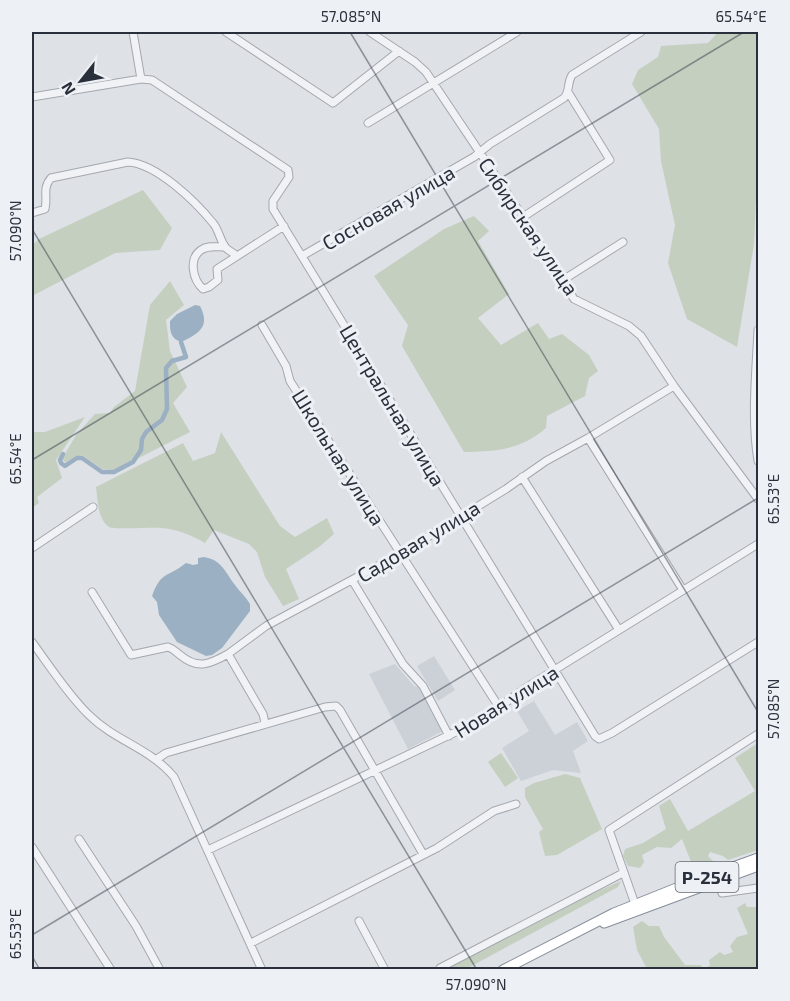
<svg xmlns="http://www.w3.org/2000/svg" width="790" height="1001" viewBox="0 0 790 1001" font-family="'Exo 2',sans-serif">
  <rect width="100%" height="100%" fill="#dee1e6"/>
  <path fill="#ccd1d7" d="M434,656L455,690L438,701L417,666Z
    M395,664L414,686L421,688L443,731L408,749L369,674Z
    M534,701L555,735L577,722L588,741L573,751L581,773L553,770L521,781L502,748L529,731L517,711Z"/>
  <path fill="#c4cfc0" d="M718,32H758V152L754,244L737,347L687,319L668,263L675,225L661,161L659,129L632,84L638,70L658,57L661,46L708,43Z
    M143,190L172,228L160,250L115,253L32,296V245L39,239Z
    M474,216L489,231L478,241L509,294L478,318L501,345L538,323L549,339L562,334L589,355L598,371L589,378L585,396L547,416L546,428C521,450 497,451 464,452L402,346L408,325L374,276L444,229Z
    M170,281L184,305L166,320L170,351L187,387L173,403L190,432L115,470L102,469L82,455L66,463L62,459L76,435L95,414L110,413L114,407L135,391L150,305Z
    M85,417L56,460L62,478L37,497L39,503L32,508V432H45Z
    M221,432L280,526L295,537L327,518L334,534L319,547L286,569L299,599L283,606L265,577L257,552L249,544L214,530L205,543C191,535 177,529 161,528C151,527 114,530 109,527C97,518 98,500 96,487L183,443L193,461L215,453Z
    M758,743V850L728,860L723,856L710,852L708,856L715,863L695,872L682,839L671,848L657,847L642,855L644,862L640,868L628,866L623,856L625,849L643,843L666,829L659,806L670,799L688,831L755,791L735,758Z
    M501,753L518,778L505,787L488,762Z
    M565,774L580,778L602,829L557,855L545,856L539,832L543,829L525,797V788L534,783Z
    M621,881L618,887L466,969L444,970L564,906Z
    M745,903L747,907H758V969H647L637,950L633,927L642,921L649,926H659L664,937L685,965H700L705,969L710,965L709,960L720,952L724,955L733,952L730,946L737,937L748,934L737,908Z"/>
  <path fill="#9cb0c3" d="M195,305L200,306C211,327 198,334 181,342C170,338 170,331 170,321L177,314Z
    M204,557C222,560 225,572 235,585C240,592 246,597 250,604V611L222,648L212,655L206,656L177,642L159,615L157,602L152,596C161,571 167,578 186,563L193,565L198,564V558Z"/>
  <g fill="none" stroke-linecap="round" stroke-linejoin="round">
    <path stroke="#9cb0c3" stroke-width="4.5" d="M63,454L60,460L61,463L65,466L77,458H82L102,472H114L133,462L141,450L142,439L146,432L162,420L167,409L166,368L172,361L186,357L181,342"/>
    <g stroke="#a4a8af" stroke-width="9">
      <path id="minor" d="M133,32L141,79
        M226,32L333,103L399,51
        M370,32L415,62L426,72L523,217L574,299L629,326L641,336L674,386L758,499
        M32,97L141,79L152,80L288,170L289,177L273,201V209L595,736L599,739L612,733L758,642
        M368,123L517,32
        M32,213L45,209C48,197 42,188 51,178L128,162C157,164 195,201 213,223C219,230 220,241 226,248C229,251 234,253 237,256
        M523,217L610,160L568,92
        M225,247C217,247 208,245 201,250C188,259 193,280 203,289L209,287L218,280L217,269L284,226
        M302,256L474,157L490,144L564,98C570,92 567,83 572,75L641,32
        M563,280L623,242
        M262,325L286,366L290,381L499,707
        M758,330C756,373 751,418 758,461
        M588,438L683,590
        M522,477L619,630
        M32,548L93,507
        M352,580L403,664L423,686L449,736
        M92,592L131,655L168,647C174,649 175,651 180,655C198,670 210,664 228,654
        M32,642C49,665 68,695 89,715C115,741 150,748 174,777L262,970
        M265,723L263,714L228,654L266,626L400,554L506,489L546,461L588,438L674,386
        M157,759L166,753L325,707L336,706L340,710L423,854
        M79,839L136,926L160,970
        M32,847L111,970
        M208,850L483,719L527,687L758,544
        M719,880L722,893L758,888
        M635,904L609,830L758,734
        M359,921L385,970
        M251,943L437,848L494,811L516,804
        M440,968L623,873"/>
    </g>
    <g stroke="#878f9b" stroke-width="11">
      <path id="highway" d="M604,923L758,866
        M503,970L614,913L689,883L758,858"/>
    </g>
    <use href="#minor" stroke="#f0f2f5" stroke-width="7"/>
    <use href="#highway" stroke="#fff" stroke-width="9"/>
  </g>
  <path fill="none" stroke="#29303b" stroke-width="1.5" stroke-opacity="0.45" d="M350,32L758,712M32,229L477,970M32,460L744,32M32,935L758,498M32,956L40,970"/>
  <g text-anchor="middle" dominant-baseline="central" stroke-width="6" stroke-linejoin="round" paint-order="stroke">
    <rect fill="#edf0f4" stroke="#646a72" stroke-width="1.5" x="675.5" y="862" width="63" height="30" rx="4.5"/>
    <g font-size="18" font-weight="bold" fill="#29303b">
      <text x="707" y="877">Р-254</text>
    </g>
    <g font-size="20" fill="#29303b" stroke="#edf0f4">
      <text transform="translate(388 207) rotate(-30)">Сосновая улица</text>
      <text transform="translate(529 226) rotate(56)">Сибирская улица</text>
      <text transform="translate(393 405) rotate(59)">Центральная улица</text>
      <text transform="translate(339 457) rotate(58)">Школьная улица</text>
      <text transform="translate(418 541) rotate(-31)">Садовая улица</text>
      <text transform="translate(506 701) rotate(-32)">Новая улица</text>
    </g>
  </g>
  <rect width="790" height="1001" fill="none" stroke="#edf0f4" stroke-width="66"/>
  <g transform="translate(81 81) rotate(239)" stroke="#edf0f4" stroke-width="4.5" paint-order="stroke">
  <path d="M0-4.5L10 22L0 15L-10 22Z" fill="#29303b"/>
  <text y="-9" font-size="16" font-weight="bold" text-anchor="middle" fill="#29303b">N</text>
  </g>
  <rect x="33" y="33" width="724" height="935" fill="none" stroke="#29303b" stroke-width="2"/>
  <g font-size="15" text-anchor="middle" fill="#29303b">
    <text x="351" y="22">57.085°N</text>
    <text x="741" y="22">65.54°E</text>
    <text transform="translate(16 231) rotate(-90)" y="5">57.090°N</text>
    <text transform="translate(16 459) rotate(-90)" y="5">65.54°E</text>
    <text transform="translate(774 499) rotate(-90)" y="5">65.53°E</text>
    <text transform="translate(774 709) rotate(-90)" y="5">57.085°N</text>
    <text transform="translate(16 934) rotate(-90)" y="5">65.53°E</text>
    <text x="476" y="990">57.090°N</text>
  </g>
</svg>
